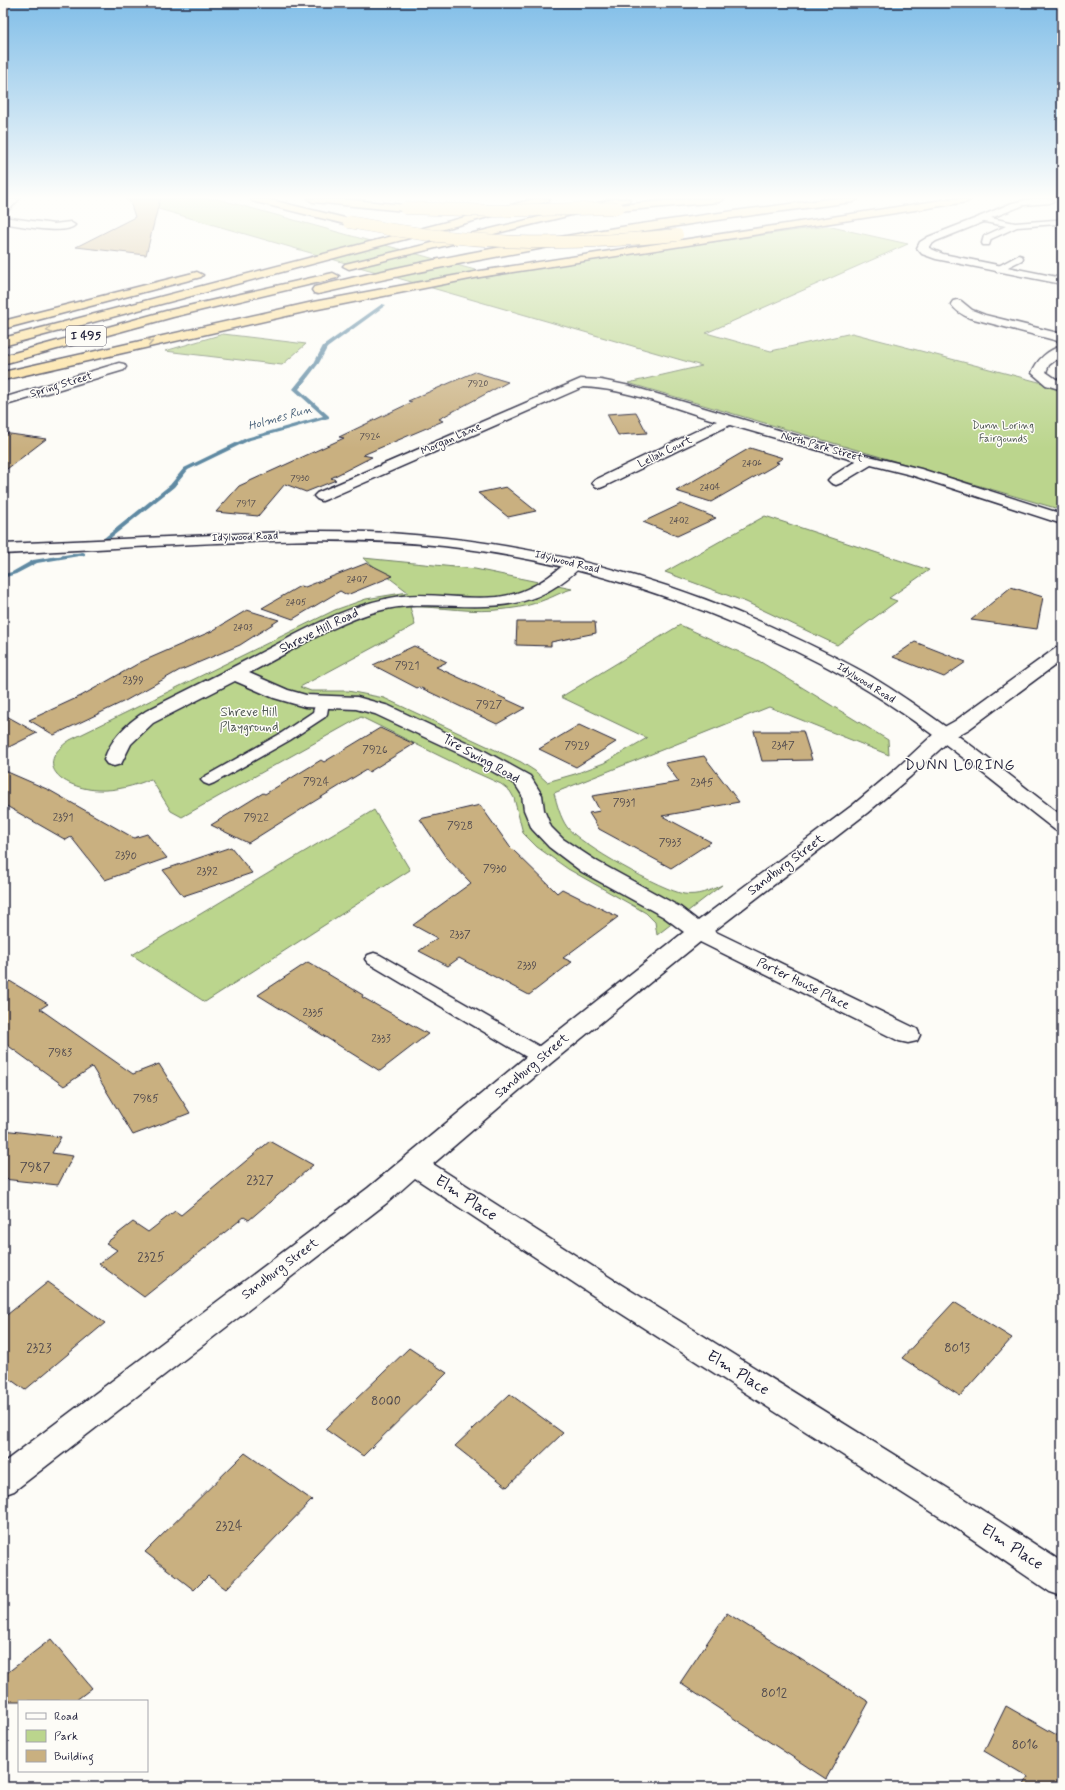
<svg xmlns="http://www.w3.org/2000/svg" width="1065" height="1790" viewBox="0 0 1065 1790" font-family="Mynerve,sans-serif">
  <rect width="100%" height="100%" fill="#fdfcf7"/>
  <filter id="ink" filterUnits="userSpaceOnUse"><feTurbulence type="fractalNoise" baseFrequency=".025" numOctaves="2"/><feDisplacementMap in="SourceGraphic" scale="8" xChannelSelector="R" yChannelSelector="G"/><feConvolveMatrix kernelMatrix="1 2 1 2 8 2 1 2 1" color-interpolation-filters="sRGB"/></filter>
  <g filter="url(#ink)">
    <path fill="#bbd58d" stroke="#6e7c64" d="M124,199H218L493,275L531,269L527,268L827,226L908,244L706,333L771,351L852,333L1062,388V510L628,383L702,366Z
      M223,334L306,344L282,365L165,351Z
      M765,516L929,570L889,598L897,601L837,645L746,602L665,572Z
      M363,558L475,569L572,589C562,591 554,597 544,600C532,605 518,608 505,609C473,614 442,606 410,607L415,625L300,687L311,691H348L384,698L521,762L535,771L547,782L575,774L604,763L647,738L561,697L680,625L759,661L888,740L889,755L769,707L554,793C557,804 560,817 567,827C580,845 662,890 684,894C698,896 709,891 722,885L657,935L655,922L646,913L568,869L537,847L523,833L514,798L510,791L501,784L452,762L361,717L182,817L171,811L151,779C134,786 116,791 97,790C65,788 31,766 70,740L335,610L366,599L408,592Z
      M374,810L410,870L205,1002L132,955Z"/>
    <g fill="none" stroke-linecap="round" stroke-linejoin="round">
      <path fill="#5e89a2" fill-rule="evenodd" d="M382,304L386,305L327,348L319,363L299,389L329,416V418L250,440L188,470L174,487L108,540H104V538L170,485L184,468L246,438L323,416L293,389L314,363L323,346Z
        M83,552L85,553V555L37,563L16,574L3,578V574L12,572L33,560Z"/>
    </g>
    <path fill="#c9b080" stroke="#22223b" d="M129,199H160L146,255L76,247L135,217Z
      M475,372L508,382L439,419L443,421L363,455L372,457L331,478L336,480L306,492L285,484L258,516L216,512L239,486L344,438L339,437L412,402L408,401Z
      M636,412L647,433L618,435L607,414Z
      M3,433L46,439L3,472Z
      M750,448L783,458L776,462L779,463L711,502L676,491Z
      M506,487L536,511L508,517L478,493Z
      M681,504L716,518L677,536L643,522Z
      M367,563L393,576L347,595L340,591L293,619L262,608L300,586L305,587Z
      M1011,587L1043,597L1037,629L971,620Z
      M247,610L279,620L240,645L181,670H180L125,701L54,735L29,720L81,696L141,662L212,631Z
      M517,622H595L596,633L551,642V646L516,645Z
      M915,642L966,662L944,677L893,657Z
      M414,646L447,662L436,667L525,708L497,724L419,687L417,688L373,665Z
      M3,714L37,733L3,750Z
      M579,725L616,742L576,767L539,749Z
      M380,728L414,744L369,772L366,770L310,804L248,843L211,825L263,793L265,794L321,760L324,762Z
      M754,731H803L812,760L762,761Z
      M704,756L739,802L662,816L711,842L671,868L599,829L589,813L600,811L592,796L679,782L665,763Z
      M3,770L49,790L134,838L147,834L167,858L105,880L71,837L66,840L3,804Z
      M480,805L510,847L557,893L562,889L618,917L563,958L572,962L529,995L459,958L448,966L419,951L437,938L413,925L471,883L445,856L420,819Z
      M231,847L252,873L183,896L163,870Z
      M308,962L363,995L362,997L428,1034L380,1071L258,995Z
      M3,977L48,1004L40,1009L133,1074L159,1064L190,1113L133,1135L92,1067L64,1086L3,1042Z
      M3,1130L61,1137L52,1153L73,1156L58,1185L3,1179Z
      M270,1141L313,1165L249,1220L244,1217L144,1297L99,1264L117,1250L106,1243L133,1222L148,1232L175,1211L181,1215Z
      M48,1282L105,1323L25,1390L3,1374V1318Z
      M954,1302L1012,1338L960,1396L902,1358Z
      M409,1348L447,1373L363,1456L325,1429Z
      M510,1394L563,1433L507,1487L455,1446Z
      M245,1453L312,1500L226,1589L208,1576L194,1590L145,1552Z
      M727,1613L869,1702L826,1779L680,1683Z
      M51,1639L92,1688L75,1701H3V1676Z
      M1006,1706L1062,1738V1787H1023L1028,1777L984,1751Z"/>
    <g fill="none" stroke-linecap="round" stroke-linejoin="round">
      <g stroke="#22223b" stroke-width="3">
        <path id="lane" d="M1031,199H1050L1054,201L1050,203L1024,205L991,218L1015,223L1054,220H1057V224L1017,227L991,239L989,245H983L982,243L984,236L1006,226L979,221V217L1012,203Z
          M1019,255L1022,256L1023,258L1022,260L1000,271L997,272L993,269Z
          M322,698L327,699L329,702L327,714L325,717L290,740L214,783L209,785L204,783L201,780L204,777L280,734L313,712L317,699Z
          M374,953L380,955L549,1052L552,1057L549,1062L542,1063L535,1062L368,963L365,959L368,955Z"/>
      </g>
      <g stroke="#22223b" stroke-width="3">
        <path id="street" d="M8,199H19L7,212L3,213V204Z
          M982,216L987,219L986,221L936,241L929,246V248L943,254L1062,278V284L936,259L922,254L917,248L920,242L928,237Z
          M3,217L54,224L70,222L75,225C66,236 17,225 3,223Z
          M957,300L961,301L972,310L985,315L1062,334V342L970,318C962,315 956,311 951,304L953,301Z
          M1062,346V355L1049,365L1046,372L1056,379L1062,381V390L1046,385L1032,373C1036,360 1049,349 1062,346Z
          M119,363L124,364L126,367L124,370L3,406V398Z
          M581,379L601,380L630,386L849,451L921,469L1062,514V524L911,475L871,465L841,483L836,485L831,483L828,480L831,477L856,461L730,425L605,486L600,488L595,486L592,483L595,480L717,421C673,408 628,389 583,387L327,499L322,501L317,499L314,496L317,493Z
          M575,558L581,560L583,563C577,572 567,579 558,585C502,624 439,594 378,611C332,624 291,652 249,673L288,690L306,695L357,697L389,706L481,749L530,776L542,795L544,810L551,827L563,839L598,862L680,907L698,921L853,805L897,768L937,731L955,721L1056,648L1062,647V660L969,729L951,739L911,776L867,813L714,931L917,1029L920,1035L917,1041L908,1043L899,1041L700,942L551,1063L433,1164L620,1284L965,1499L1062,1562V1596L1050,1592L943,1519L600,1300L415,1178L388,1202L14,1491L3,1495V1463L368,1188L533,1051L684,932L664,917L582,872L549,847L532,829L524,810L522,795L515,784L467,757L375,714L356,709L305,707L274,698L235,681L153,723L131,744L121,764L114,766L107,764L104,760C111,738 127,723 146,711C185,691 224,672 262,652C307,629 350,603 402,596C443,591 488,607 527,589C543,582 557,571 569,560Z"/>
      </g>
      <g stroke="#22223b" stroke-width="3">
        <path id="secondary" d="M310,531C476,530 633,562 783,632C813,646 843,660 872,677C939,718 1000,768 1062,816V832L1055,830C988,778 923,722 850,680C825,665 800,653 774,641C669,592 559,559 444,546C369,538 293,540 218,543C146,546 75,550 3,554V544Z"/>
      </g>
      <g stroke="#22223b" stroke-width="3">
        <path id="highway" d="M251,199H267L353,220L354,222L349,225L252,201Z
          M308,199H342L405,205L410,208L405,211L313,202Z
          M534,199H550L549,201L3,346V338Z
          M614,199H630L629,201L349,269L343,266L345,264Z
          M688,199H724L719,202L618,211L613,208L618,205Z
          M830,199H858L853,202C673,224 495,253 318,294L314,293L312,290L314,287C483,245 657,220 830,199Z
          M949,199H972L967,202L480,277L313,310L3,380V372L313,302L480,271Z
          M197,272L203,275L201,277L3,329V321Z
          M333,273L339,276L337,278L173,317L3,364V356L166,311Z"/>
      </g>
      <use href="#lane" fill="#fdfcf7" fill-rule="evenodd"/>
      <use href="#street" fill="#fdfcf7" fill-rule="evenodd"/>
      <use href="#secondary" fill="#fdfcf7" fill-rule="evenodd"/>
      <use href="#highway" fill="#fcde96" fill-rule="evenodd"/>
      <g stroke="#22223b" stroke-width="13" stroke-linecap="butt">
        <path id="highway-bridge" d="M405,208L497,211L618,208
          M349,222C463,245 562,247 677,235"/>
      </g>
      <use href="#highway-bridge" stroke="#fcde96" stroke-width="12"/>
    </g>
    <defs><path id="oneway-chevron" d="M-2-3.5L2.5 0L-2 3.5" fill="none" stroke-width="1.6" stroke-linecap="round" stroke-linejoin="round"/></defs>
    <g stroke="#8f8068">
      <use href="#oneway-chevron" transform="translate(49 330) rotate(165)"/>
      <use href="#oneway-chevron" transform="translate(150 342) rotate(-13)"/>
    </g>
  </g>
  <linearGradient id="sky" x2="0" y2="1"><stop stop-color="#81bee8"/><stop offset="0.44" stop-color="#fefefb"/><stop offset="1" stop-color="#fefefb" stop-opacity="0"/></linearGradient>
  <rect width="1065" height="449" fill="url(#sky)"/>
  <g text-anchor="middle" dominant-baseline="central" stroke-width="3" stroke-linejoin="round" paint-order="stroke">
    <g font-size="9" fill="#4c464c">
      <text x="478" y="383">7920</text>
      <text x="370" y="436">7926</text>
      <text x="752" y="463">2406</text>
      <text x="300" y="478">7930</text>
      <text x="710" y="487">2404</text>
      <text x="246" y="503">7917</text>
      <text x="679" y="520">2402</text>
      <text x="357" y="579">2407</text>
      <text x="296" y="602">2405</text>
      <text x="243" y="627">2403</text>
    </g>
    <g font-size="11" fill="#22223b" stroke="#fdfcf7">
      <text transform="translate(61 385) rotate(-17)">Spring Street</text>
      <text transform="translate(451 439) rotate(-24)">Morgan Lane</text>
      <text transform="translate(822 447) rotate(16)">North Park Street</text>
      <text transform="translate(665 452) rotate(-26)">Lellah Court</text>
      <text transform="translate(245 537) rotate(-2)">Idylwood Road</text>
      <text transform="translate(567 562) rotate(14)">Idylwood Road</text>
      <text transform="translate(866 683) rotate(32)">Idylwood Road</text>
    </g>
    <g font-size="11" fill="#505854" stroke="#fdfcf7">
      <text x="1003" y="426">Dunn Loring<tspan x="1003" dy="13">Fairgounds</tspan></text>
    </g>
    <g font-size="11" fill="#4c464c">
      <text x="407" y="666">7921</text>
      <text x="133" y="681">2399</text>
      <text x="489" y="705">7927</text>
      <text x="577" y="746">7929</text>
      <text x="783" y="746">2347</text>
      <text x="375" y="750">7926</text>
      <text x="316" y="782">7924</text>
      <text x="702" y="783">2345</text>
      <text x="624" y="803">7931</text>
      <text x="63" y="818">2391</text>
      <text x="256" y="818">7922</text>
      <text x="460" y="826">7928</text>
      <text x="670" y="843">7933</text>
      <text x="126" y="856">2390</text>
      <text x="495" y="869">7930</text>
      <text x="207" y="872">2392</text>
      <text x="460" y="935">2337</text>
      <text x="527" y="966">2339</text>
      <text x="313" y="1013">2335</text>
      <text x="381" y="1039">2333</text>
      <text x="60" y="1053">7983</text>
      <text x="146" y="1099">7985</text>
    </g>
    <rect fill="#fdfcf7" stroke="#646373" stroke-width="1" x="66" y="326" width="40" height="20" rx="3"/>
    <g font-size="12" font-weight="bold" fill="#22223b">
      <text x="86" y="336">I 495</text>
    </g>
    <g font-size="12" font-style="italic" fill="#455e77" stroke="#fdfcf7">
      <text transform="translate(280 418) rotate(-16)">Holmes Run</text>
    </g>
    <g font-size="13" fill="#22223b" stroke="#fdfcf7">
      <text transform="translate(319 631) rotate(-26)">Shreve Hill Road</text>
      <text transform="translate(481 759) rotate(29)">Tire Swing Road</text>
      <text transform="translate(786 865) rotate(-37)">Sandburg Street</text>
      <text transform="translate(803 984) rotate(26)">Porter House Place</text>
      <text transform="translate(532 1066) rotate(-40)">Sandburg Street</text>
      <text transform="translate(280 1269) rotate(-37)">Sandburg Street</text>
    </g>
    <g font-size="13" fill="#505854" stroke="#fdfcf7">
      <text x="249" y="712">Shreve Hill<tspan x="249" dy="15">Playground</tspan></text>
    </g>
    <g font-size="13" fill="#4c464c">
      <text x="35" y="1167">7987</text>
      <text x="260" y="1180">2327</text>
      <text x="151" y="1257">2325</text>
      <text x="39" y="1348">2323</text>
      <text x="957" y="1348">8013</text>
      <text x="386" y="1401">8000</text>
      <text x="229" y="1526">2324</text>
      <text x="774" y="1693">8012</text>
      <text x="1025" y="1745">8016</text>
    </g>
    <g font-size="15" letter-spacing="1" fill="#22223b" stroke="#fdfcf7">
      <text x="960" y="766">DUNN LORING</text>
    </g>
    <g font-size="16" fill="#22223b" stroke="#fdfcf7">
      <text transform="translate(466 1198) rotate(33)">Elm Place</text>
      <text transform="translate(738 1373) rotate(32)">Elm Place</text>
      <text transform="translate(1012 1547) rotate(33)">Elm Place</text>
    </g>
  </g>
  <rect width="1065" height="1790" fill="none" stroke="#fdfcf7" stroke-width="16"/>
  <rect x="8" y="8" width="1049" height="1774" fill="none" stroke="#22223b" stroke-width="1.5" filter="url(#ink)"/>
  <rect x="18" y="1700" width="130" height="72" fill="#fdfcf7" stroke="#a5a5ac"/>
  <rect x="26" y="1713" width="20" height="6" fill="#fdfcf7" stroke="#a5a5ac"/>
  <text x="54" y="1720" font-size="12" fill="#22223b">Road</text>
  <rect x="26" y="1730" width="20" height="12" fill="#bbd58d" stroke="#a5a5ac"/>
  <text x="54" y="1740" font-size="12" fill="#22223b">Park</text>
  <rect x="26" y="1750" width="20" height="12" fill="#c9b080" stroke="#a5a5ac"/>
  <text x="54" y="1760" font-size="12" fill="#22223b">Building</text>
</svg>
